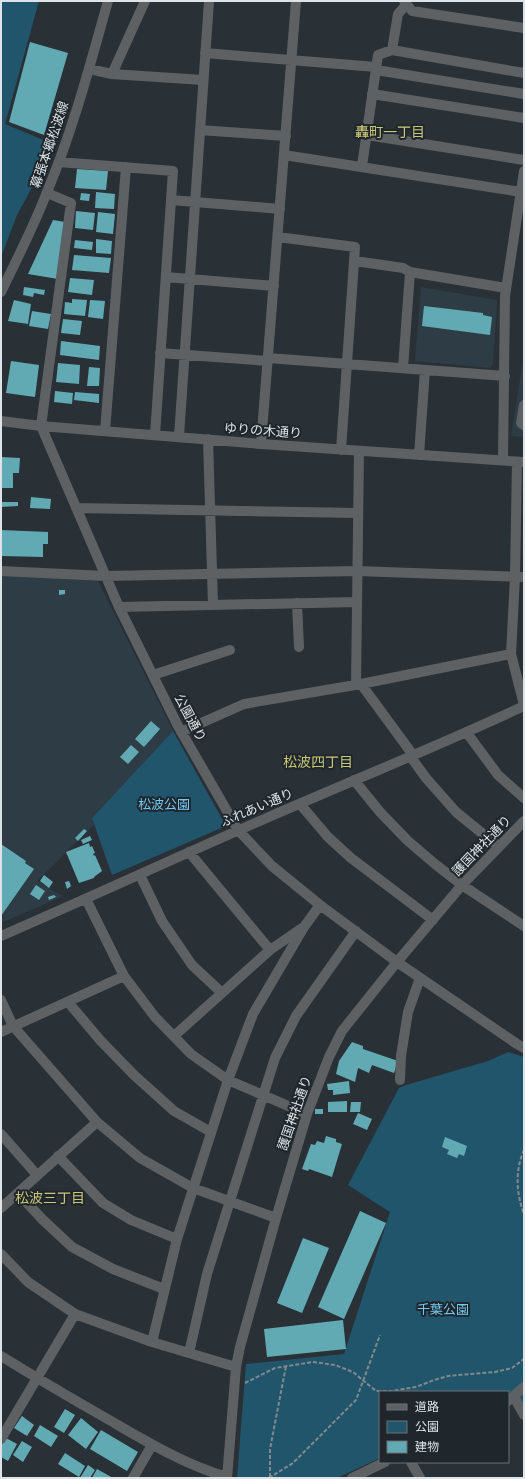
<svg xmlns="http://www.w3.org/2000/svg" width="525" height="1479" viewBox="0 0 525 1479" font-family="'Varela Round','Noto Sans JP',sans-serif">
  <rect width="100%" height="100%" fill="#293136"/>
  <path fill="#2e3d45" d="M421,287L497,300L493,364L490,368L415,361Z
    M524,355V437L511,436Z
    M1,575L97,579L173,731L92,818L94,825L37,881L63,896L1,923Z"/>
  <path fill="#21556c" d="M1,1H39L5,124L48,142L36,180L17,215L1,257Z
    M173,731L226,826L112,875L92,818Z
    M508,1052L524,1057V1415L511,1392L508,1393L380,1392V1458L337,1478H237L246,1364L344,1354L390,1212L348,1185L399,1088L406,1085L488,1061Z"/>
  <path fill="#62aab3" d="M30,42L68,53L44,135L9,122Z
    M77,169L108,171L106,190L75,188Z
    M96,192L115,194L114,209L95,208Z
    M81,193L90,194L89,201L80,200Z
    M76,211L95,213L93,230L75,228Z
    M98,212L115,214L113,234L96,232Z
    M53,220L65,222L58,279L28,274Z
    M96,239L112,241L111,254L96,253Z
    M75,240L93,242L92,250L74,248Z
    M74,255L111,258L109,273L72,270Z
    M70,278L94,280L92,295L68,292Z
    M24,287L45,290L44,295L34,293L33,297L23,295Z
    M72,299L87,300L85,316L64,314L65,302L72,303Z
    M14,300L31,304L28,324L8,321Z
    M90,300L105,301L103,319L88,317Z
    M424,306L483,313V315L492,317L490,335L422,326Z
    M32,311L51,314L48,329L29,326Z
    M63,319L82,321L80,335L61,333Z
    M61,341L100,346L99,360L60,355Z
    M11,361L39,365L35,397L6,393Z
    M58,363L80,365L79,384L56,382Z
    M89,367L100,368L99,386H87Z
    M55,391L73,393L72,404L54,402Z
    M75,392L99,394V403L74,400Z
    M1,457L20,458L19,473H13V488H1Z
    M31,497L51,499L50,509L30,508Z
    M1,502H18V506L1,507Z
    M1,530L48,532V544H43V557L1,556Z
    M59,590H65V594L59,595Z
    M151,721L160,729L144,747L135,739Z
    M131,745L139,752L128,764L120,757Z
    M84,829L87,831L78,841L75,838Z
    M90,836L92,840L83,844L81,840Z
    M89,843L90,847L92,846L95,853L93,854L94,856L95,855L102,871L94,877V878L79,883L66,852Z
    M1,844L26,861L25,863L34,869L1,916Z
    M44,875L53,882L49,888L40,881Z
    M69,881L71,886L67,889L65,882Z
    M36,885L45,891L39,900L30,894Z
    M54,895L56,897L49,900L48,897Z
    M352,1042L363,1046V1049L398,1061L394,1073L372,1065L369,1073L358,1068L355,1082L336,1074L339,1061Z
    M349,1081L350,1093L333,1095V1090H328L327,1084Z
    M347,1101V1112H328V1102Z
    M351,1102H361L360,1112H350Z
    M315,1109H323V1114H315Z
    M358,1113L372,1119L367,1130L353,1124Z
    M326,1136L336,1139V1142L342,1144L332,1177L309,1169L308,1171L302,1169L311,1144L315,1145L317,1141L324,1143Z
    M445,1137L467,1146L464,1156L459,1154L457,1158L447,1154L449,1150L442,1147Z
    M360,1211L386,1223L344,1319L318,1307Z
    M303,1238L329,1248L302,1313L277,1303Z
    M343,1320L346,1349L267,1357L264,1329Z
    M65,1409L75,1415L64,1433L54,1427Z
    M22,1416L34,1425L27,1436L14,1428Z
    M81,1418L98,1432L86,1449L68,1435Z
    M40,1425L58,1436L51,1447L34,1436Z
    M101,1430L138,1452L127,1471L90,1449Z
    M6,1438L17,1444L8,1461L1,1457V1446Z
    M22,1441L32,1447L23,1462L13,1455Z
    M65,1453L85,1466L79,1477L58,1464Z
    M88,1465L95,1470L90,1478H80Z
    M97,1469L113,1478H92Z"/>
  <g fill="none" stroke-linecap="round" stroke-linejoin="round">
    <path stroke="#82898d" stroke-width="2" stroke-dasharray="4 2" stroke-linecap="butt" d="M524,1150C515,1170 516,1193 524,1214
      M245,1383L275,1368L313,1362L335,1365L353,1372L376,1391H392L416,1387L434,1380L448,1376L495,1372L512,1368L524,1359
      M270,1477V1449L286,1366
      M269,1478L293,1463L356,1400L380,1335"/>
    <path stroke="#5e6164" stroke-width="10" d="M404,1L412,11L524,28
      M392,50L398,14L406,5
      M205,53L376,67
      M89,69L112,74L203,80
      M376,70L524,94
      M112,74L145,1
      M372,94L524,118
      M200,130L286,136
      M367,135L524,160
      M284,155L521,192
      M59,162L173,171L155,435
      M362,166L378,55L392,50L524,73
      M47,193L71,203L41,426L119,607L178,726L238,830L272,866L320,905L397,962L517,1044L524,1048
      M171,200L280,209
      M278,237L355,247L341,450
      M355,261L403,268L410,272L506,288
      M166,277L274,286
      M1,292C17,259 34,226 47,192C73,130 90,65 108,1
      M160,353L268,361
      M268,358L505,376
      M403,368L410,272
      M524,405L521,423L524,425
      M1,421L41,426L261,444L524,462
      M105,431L126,167
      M179,436L209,1
      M208,439L213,605
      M261,444L296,1
      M419,455L425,370
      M503,460L505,296L524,171
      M517,462L515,577L511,654L524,705
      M76,508L358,513
      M1,571L106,576L357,571L524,577
      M297,603L299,647
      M119,607L357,602
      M153,675L230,650
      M361,684L413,755
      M356,685L359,451
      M181,732L244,704L361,684L511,654
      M467,733L498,775L524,798
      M410,756L426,778L456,812L499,847
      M354,780L380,812L408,841L435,864L462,885L524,926
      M300,804L328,837L351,858L433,920
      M189,852L270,950
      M140,875L162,921L192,965L222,993
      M86,899L124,976L155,1017L191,1054L228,1080L307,1114
      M1,936C91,897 179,856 269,817C354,780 440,745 524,706
      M1,1000L13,1026L97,1122L140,1158L193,1188L276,1218
      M68,1002L100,1040L134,1075L174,1111L211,1132
      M1,1032L124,976
      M174,1036L270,950L302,928
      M400,1080L401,1056L408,1012L420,978
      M1,1134L37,1175
      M58,1156L103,1203L131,1220L177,1239
      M18,1193L42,1219L72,1247L113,1269L164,1289
      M1,1208L97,1122
      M1,1254L28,1282L75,1314L152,1342L236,1367
      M152,1342L177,1239L228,1080L253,1014L304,927L320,905
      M189,1353L207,1274L275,1058L296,1016L356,931
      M1,1356C35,1377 69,1397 104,1417C144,1440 183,1464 227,1477
      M514,1397L524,1415
      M508,1401L524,1387
      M1,1439L75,1314
      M411,1462L420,1478
      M133,1478L152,1445
      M227,1478L236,1367L240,1347L276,1218L307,1114L329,1057L342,1031L397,962L462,885L524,821
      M352,1478L385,1462"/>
  </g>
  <g text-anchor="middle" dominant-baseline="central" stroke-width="4" stroke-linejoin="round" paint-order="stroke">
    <g font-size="13" fill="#dde3e6" stroke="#1f272c">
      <text transform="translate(50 145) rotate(-71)">幕張本郷松波線</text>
      <text transform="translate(263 431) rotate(4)">ゆりの木通り</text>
      <text transform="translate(190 718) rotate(62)">公園通り</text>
      <text transform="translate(257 808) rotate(-23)">ふれあい通り</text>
      <text transform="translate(482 846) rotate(-46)">護国神社通り</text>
      <text transform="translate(295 1113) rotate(-71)">護国神社通り</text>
    </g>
    <g font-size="13" fill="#73cbf5" stroke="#1f272c">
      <text x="164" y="805">松波公園</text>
      <text x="443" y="1310">千葉公園</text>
    </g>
    <g font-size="14" fill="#cbc779" stroke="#1f272c">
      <text x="390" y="132">轟町一丁目</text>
      <text x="318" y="762">松波四丁目</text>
      <text x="50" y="1198">松波三丁目</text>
    </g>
  </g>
  <rect width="525" height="1479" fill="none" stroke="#dde3e6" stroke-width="4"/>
  <rect x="379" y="1391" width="130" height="72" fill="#1f272c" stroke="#6b7276"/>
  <rect x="387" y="1404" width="20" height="6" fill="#5e6164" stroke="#6b7276"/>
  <text x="415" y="1411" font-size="12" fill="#dde3e6">道路</text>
  <rect x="387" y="1421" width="20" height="12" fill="#21556c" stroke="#6b7276"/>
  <text x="415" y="1431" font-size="12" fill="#dde3e6">公園</text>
  <rect x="387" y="1441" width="20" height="12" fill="#62aab3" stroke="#6b7276"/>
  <text x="415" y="1451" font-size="12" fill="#dde3e6">建物</text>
</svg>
